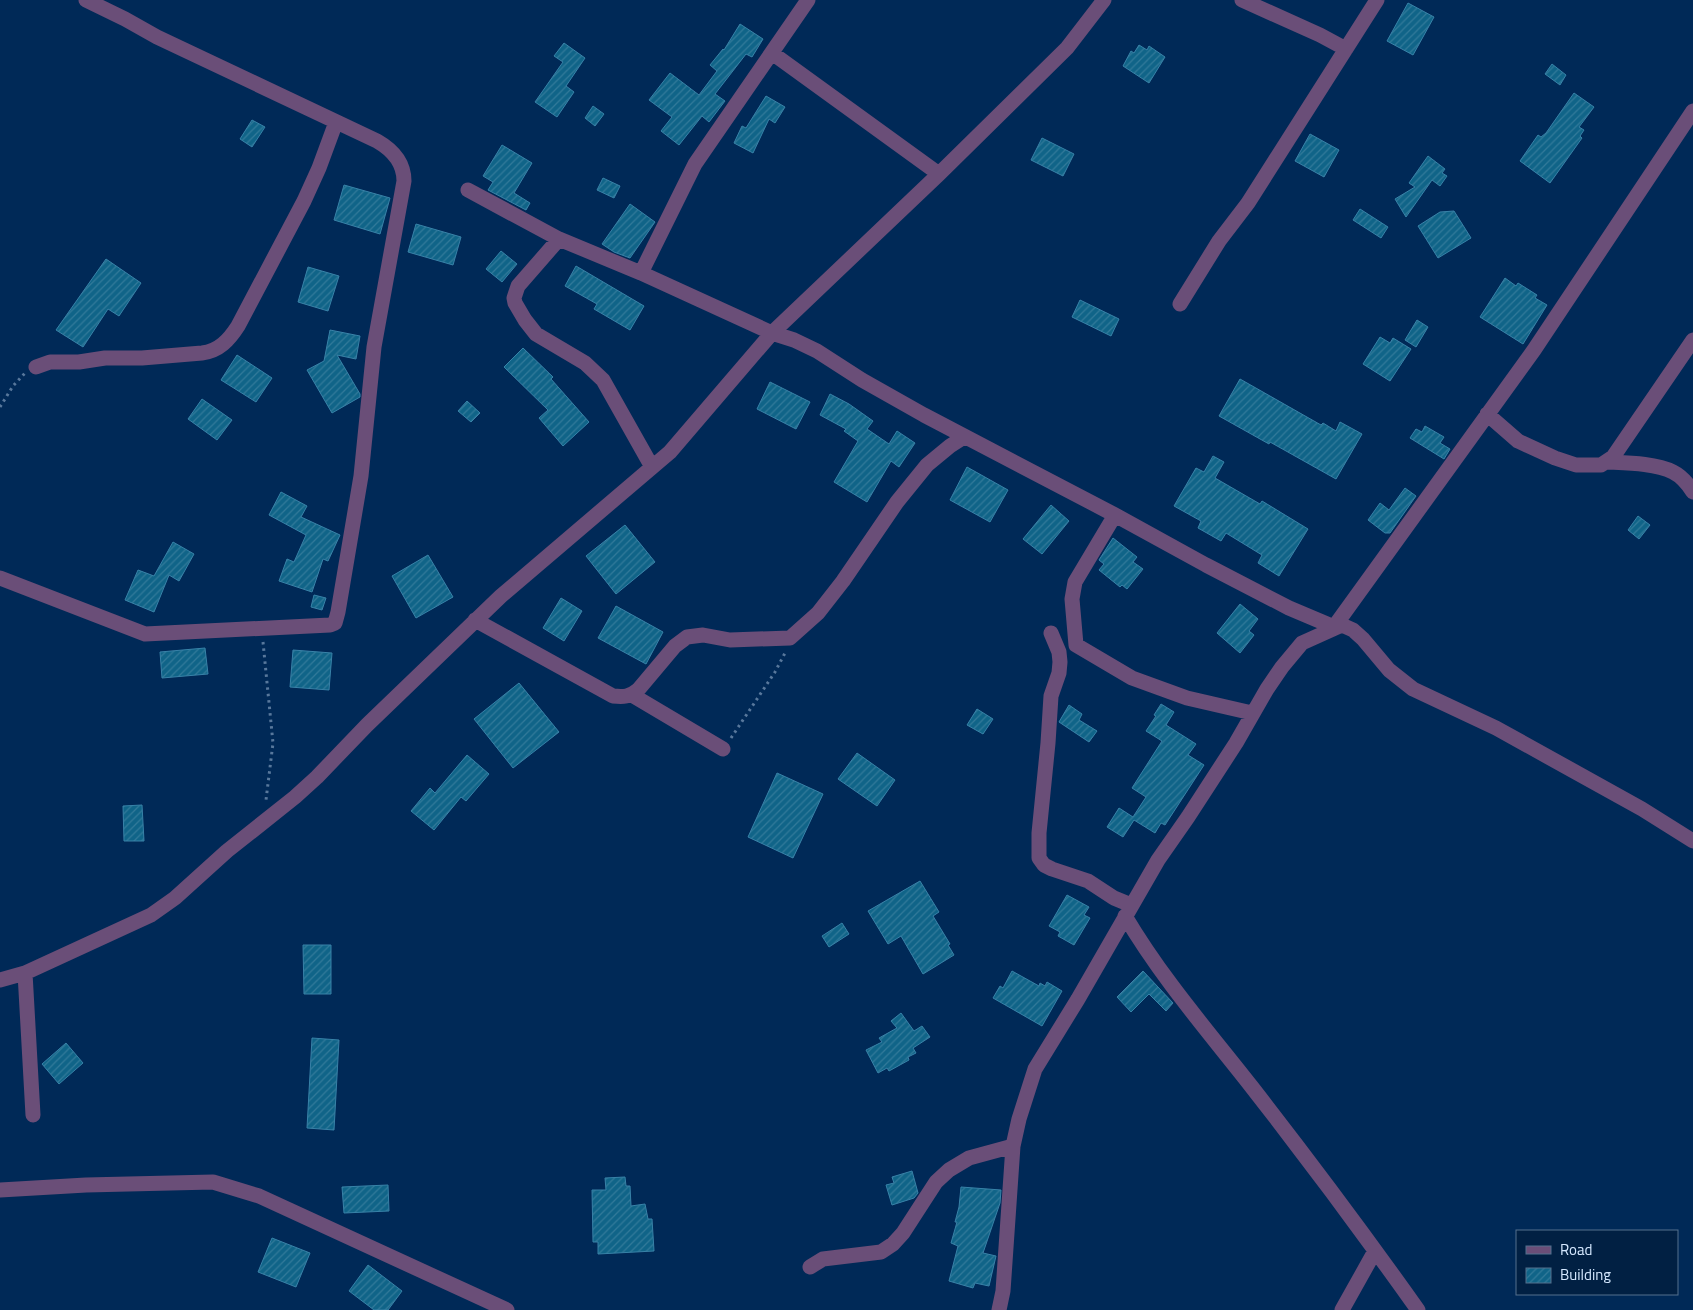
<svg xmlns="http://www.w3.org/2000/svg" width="1693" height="1310" viewBox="0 0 1693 1310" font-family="'Titillium Web',sans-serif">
  <defs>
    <pattern id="building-hatch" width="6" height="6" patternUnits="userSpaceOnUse" patternTransform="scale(1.25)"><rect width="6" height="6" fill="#106488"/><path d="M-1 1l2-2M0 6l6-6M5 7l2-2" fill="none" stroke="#327a9a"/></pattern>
  </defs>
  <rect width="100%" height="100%" fill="#002957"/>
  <path fill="url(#building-hatch)" stroke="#3882a8" d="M1408,3L1434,17L1413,55L1387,41Z
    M740,24L763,39L752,57L746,54L715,94L725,101L709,122L702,116L679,145L661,131L672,117L649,100L670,73L699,95L717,71L710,65L723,49L724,50Z
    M564,43L585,58L566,86L574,92L557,117L535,102L563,62L554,56Z
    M1139,45L1147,50L1149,46L1165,57L1149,83L1123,66L1131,51L1134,53Z
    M1552,64L1566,75L1560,85L1545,74Z
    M1574,93L1594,107L1579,127L1584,130L1580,136L1582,138L1550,183L1520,161L1538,135L1541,137L1546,133Z
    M766,96L785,107L775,123L769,119L753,153L734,143L742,126L746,128Z
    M593,106L604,114L595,126L585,118Z
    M252,120L265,127L252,147L240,139Z
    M1310,134L1339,150L1324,177L1295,161Z
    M1042,138L1074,154L1063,176L1031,160Z
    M502,145L532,163L514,193L530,203L526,210L488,190L493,182L483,176Z
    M1428,156L1445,169L1442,173L1447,176L1440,186L1432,180L1406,217L1395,199L1415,187L1409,183Z
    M603,178L620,186L614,198L597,190Z
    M344,185L390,198L380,234L334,220Z
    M630,204L655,222L630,258L614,252L602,244Z
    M1360,209L1388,227L1381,238L1353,220Z
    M1454,211L1471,238L1438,258L1418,226L1440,212Z
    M416,224L461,237L453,265L408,252Z
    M501,251L517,264L502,282L486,269Z
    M106,259L141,283L119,316L108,309L83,347L56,330Z
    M576,266L644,306L630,330L594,309L597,304L565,286Z
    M308,267L339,276L328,311L298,302Z
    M1505,278L1516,286L1518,283L1537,295L1535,298L1547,305L1523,344L1480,317Z
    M1080,300L1119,319L1111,336L1072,317Z
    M1417,320L1428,327L1416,347L1405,340Z
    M330,330L360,336L356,359L337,355L360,394V397L332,413L307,370L324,361Z
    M1380,337L1390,343L1393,338L1411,349L1390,381L1363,364Z
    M523,348L553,377L551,379L589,422L563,446L539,418L548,410L504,367Z
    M237,355L272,378L256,402L221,380Z
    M1240,379L1321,425L1323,423L1336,431L1340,422L1362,434L1336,479L1270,442L1269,444L1219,416Z
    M770,382L810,402L796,429L757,409Z
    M830,394L849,404L873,421L867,429L889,444L897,431L915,443L899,467L891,461L867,502L834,482L858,441L844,431L846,429L820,415Z
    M202,399L232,420L217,440L188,419Z
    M467,401L480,413L471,422L458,411Z
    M1425,426L1444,437L1440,443L1450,449L1444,459L1410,438L1416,429L1422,432Z
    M1213,456L1224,462L1215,478L1260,504L1262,501L1308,529L1279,576L1258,563L1262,555L1226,533L1221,541L1198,528L1201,521L1174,506L1196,468L1204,472Z
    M967,467L1008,490L990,522L950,500Z
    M1405,488L1416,496L1390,533H1385L1368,520L1380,503L1389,510Z
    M281,492L307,506L301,517L340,535L328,561L323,559L312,592L279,581L287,559L294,562L306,535L269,515Z
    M1051,505L1069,521L1042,554L1023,539Z
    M1638,516L1650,525L1639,539L1628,530Z
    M625,525L655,562L616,594L586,556Z
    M1113,538L1137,557L1133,562L1143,569L1127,589L1122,585L1120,587L1099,570L1104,564L1099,560Z
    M173,542L194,554L179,581L169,575L154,612L125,600L138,570L154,576Z
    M428,555L453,597L416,618L392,576Z
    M314,595L326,598L322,610L311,607Z
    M561,598L582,611L564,641L543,628Z
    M1240,604L1258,619L1249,631L1254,635L1240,653L1217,633Z
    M616,606L663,632L646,664L598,638Z
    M205,648L208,674L162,678L160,652Z
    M293,650L332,653L329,690L290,687Z
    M519,683L559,732L513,768L474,719Z
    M1161,704L1174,712L1166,725L1196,744L1188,755L1204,765L1165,825L1161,823L1155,833L1134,820L1123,837L1107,827L1119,808L1133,817L1146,797L1132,788L1162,741L1146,731L1156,716L1154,715Z
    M1069,705L1082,714L1079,720L1097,731L1089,742L1059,722Z
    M977,709L993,719L983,734L967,725Z
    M857,753L895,780L877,806L838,779Z
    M467,755L489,774L466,801L461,797L434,830L411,811L430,788L435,793Z
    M777,773L823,794L793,858L748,837Z
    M142,805L144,841H124L123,806Z
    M920,881L939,912L933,916L950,944L948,945L954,955L923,974L901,936L888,944L868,911Z
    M1067,895L1089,907L1084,915L1090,918L1074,945L1058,936L1060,932L1049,926Z
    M842,923L849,934L829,947L822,936Z
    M303,945H331V994H304Z
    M1012,971L1039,986L1040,983L1045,986L1047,982L1062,991L1042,1026L993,998L1000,986L1003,988Z
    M1143,971L1173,1003L1166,1011L1149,994L1131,1012L1117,997Z
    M901,1013L914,1031L922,1026L930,1037L913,1048L916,1053L908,1057L909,1060L889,1071L887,1068L878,1073L866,1050L882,1042L879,1038L897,1028L891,1021Z
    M312,1038L339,1040L334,1130L307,1128Z
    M66,1043L83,1063L59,1084L42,1064Z
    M912,1171L918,1193L914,1198L892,1205L886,1185L894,1183L892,1177Z
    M625,1177L626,1186H630L631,1206L645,1204L648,1219H652L654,1251L598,1254V1242H593L592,1190H606L605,1178Z
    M388,1185L389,1211L344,1213L342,1187Z
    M961,1187L1001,1190L1000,1203L983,1253L996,1256L989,1286L975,1283L973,1288L949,1281L958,1246L951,1243L957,1222H955L959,1207Z
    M272,1238L310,1253L296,1287L258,1272Z
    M368,1265L402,1291L388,1310H374L349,1291Z"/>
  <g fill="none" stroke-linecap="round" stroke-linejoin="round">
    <path stroke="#58789c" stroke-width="3" stroke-dasharray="2.5 4" stroke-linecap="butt" d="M0,407L13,386L25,373
      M263,642L273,743L266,800
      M731,738L775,672L785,653"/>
    <path stroke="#6a4e78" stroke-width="15" d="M1242,0L1320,35L1346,49
      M772,53L939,174
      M468,190L559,239L641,273L772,333L794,340L817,351L862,380L924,415L1115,515L1206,565L1289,608L1334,627
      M559,239L518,286L514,298L515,303L525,320L536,334L585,363L603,380L652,467
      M641,273L695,164L808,0
      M1180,304L1219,241L1248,203L1377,0
      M36,367L50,362H79L105,358H142L202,353C219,351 229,340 238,326L304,201L319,168L336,122
      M1487,414L1518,441L1555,458L1576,465H1601L1613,457L1693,340
      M1606,462C1626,463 1655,463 1673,472C1681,476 1688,484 1693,492
      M1115,515L1075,582L1072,599L1076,645L1132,678L1187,698L1252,713
      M0,578L145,634L330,625L335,623L338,612L361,476L374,347L404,181C404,162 391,149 377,141L157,37L125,19L86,0
      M475,620L613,696C623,697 630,697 638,690L675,646L687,637L703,635L730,640L790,638L818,613L843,581L897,502L927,465L950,446L964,437
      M1334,627L1534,350L1693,111
      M1051,633L1059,652L1060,662L1059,673L1051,696L1048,743L1039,833V858L1044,865L1052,869L1088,881L1114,898L1131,905
      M632,695L723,749
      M1125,916C1161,977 1207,1030 1251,1086C1308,1159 1364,1234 1418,1310
      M25,973L33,1115
      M0,980L25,973L151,915L175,898L227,851L295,797L317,777L367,725L501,596L670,452L772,333L939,174L1067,48L1104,0
      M0,1190L86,1185L213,1182L259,1196L507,1310
      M810,1267L823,1259L881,1252L893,1244L903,1233L936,1182L949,1170L969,1158L1013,1146
      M999,1310L1003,1291L1013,1146L1019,1119L1035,1069L1078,999L1158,860L1188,817L1236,743L1267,689L1282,667L1302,643L1342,625L1353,630L1363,639L1389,670L1413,689L1496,728L1642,809L1693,841
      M1342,1310L1375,1251"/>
  </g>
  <rect x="1516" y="1230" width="162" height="65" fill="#012043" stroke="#55708e"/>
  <rect x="1526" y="1246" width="25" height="8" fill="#6a4e78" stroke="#55708e"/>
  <text x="1560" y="1255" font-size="15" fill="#d4e7fe">Road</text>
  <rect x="1526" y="1268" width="25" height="15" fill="url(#building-hatch)" stroke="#55708e"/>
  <text x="1560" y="1280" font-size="15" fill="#d4e7fe">Building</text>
</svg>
